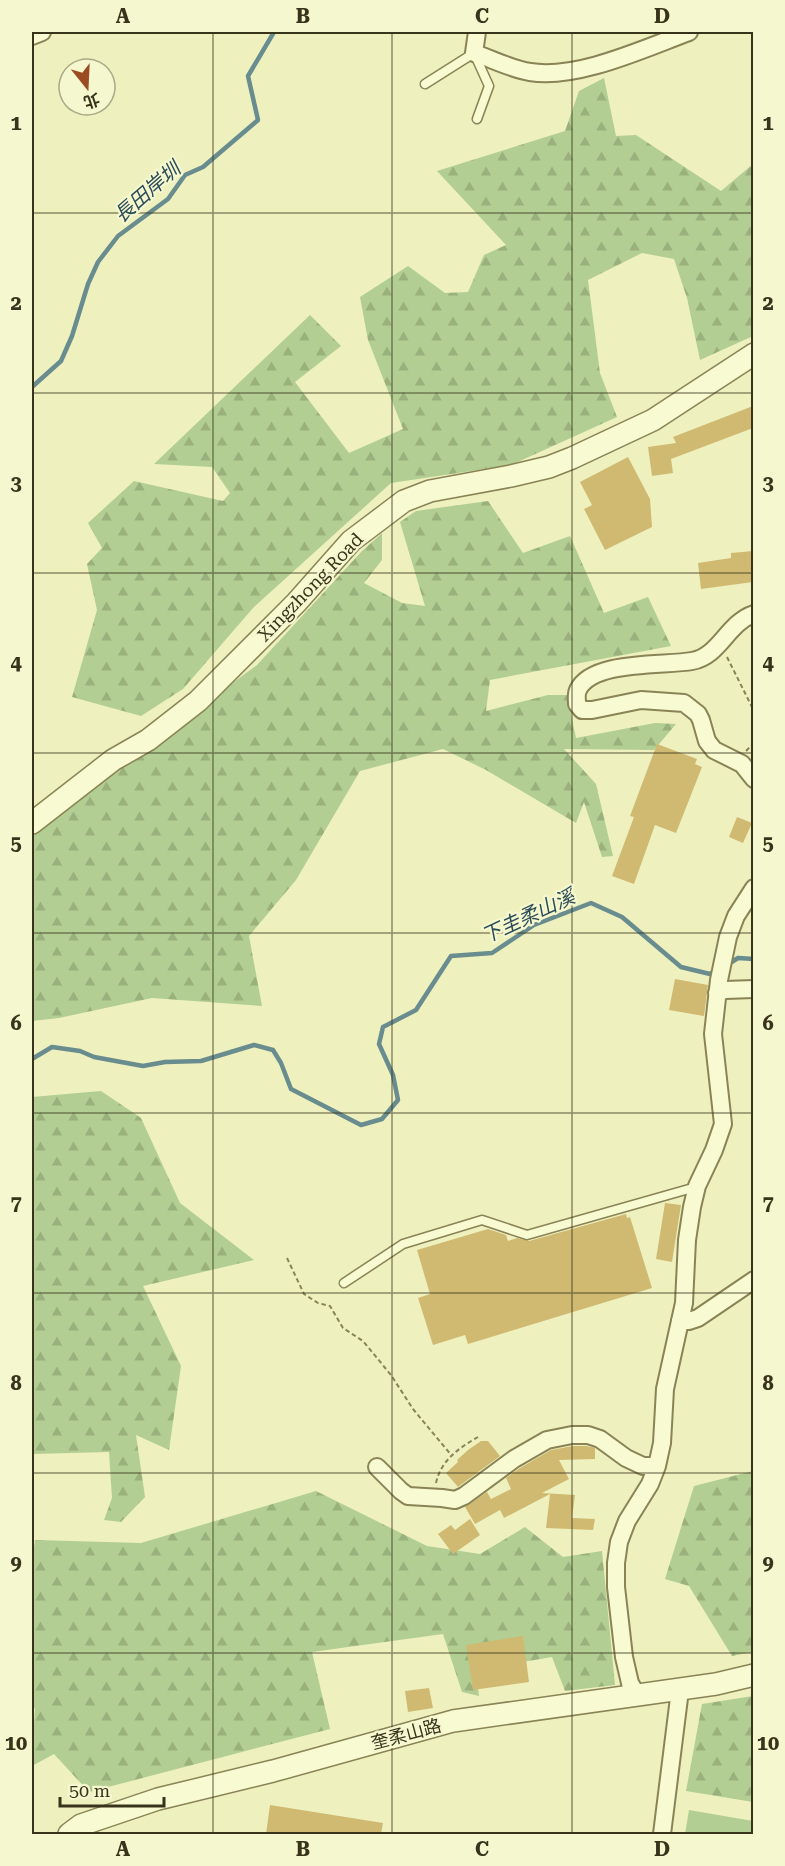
<svg xmlns="http://www.w3.org/2000/svg" width="785" height="1866" viewBox="0 0 785 1866" font-family="'Roboto Serif','Noto Sans TC',serif">
  <defs>
    <pattern id="forest-firs" width="22" height="20" patternUnits="userSpaceOnUse" patternTransform="scale(1.5)"><rect width="22" height="20" fill="#b2ce92"/><path d="M5 1l3.5 6h-7zM16 11l3.5 6h-7z" fill="#9ab17d"/></pattern>
  </defs>
  <rect width="100%" height="100%" fill="#eef0be"/>
  <path fill="url(#forest-firs)" d="M604,78L616,136L636,135L721,191L753,164V336L700,360L687,298L674,259L642,253L588,280L600,373L617,417L511,465L391,483L253,608L183,689L141,716L72,697L97,610L87,564L102,548L88,523L134,481L223,501L230,493L212,467L154,464L310,315L341,346L295,382L349,453L403,429L368,340L360,297L408,266L445,293L468,292L484,255L506,245L437,171L565,131L579,91Z
    M488,501L523,553L570,536L604,613L648,597L671,646L490,680L486,711L548,695H567L576,738L655,723L676,724L654,750L564,749L596,784L613,856L602,857L584,802L576,823L486,770L443,749L360,771L296,880L249,936L262,1006L152,998L59,1018L32,1021V830L257,665L362,551L382,533V560L364,583L402,603L425,606L400,522L416,511Z
    M101,1091L141,1118L180,1203L254,1260L143,1286L181,1366L169,1450L136,1435L145,1497L121,1522L104,1520L112,1498L109,1452L32,1454V1097Z
    M753,1471V1652L732,1656L689,1586L665,1579L694,1486Z
    M316,1491L427,1546L480,1554L525,1527L563,1557L602,1551L615,1685L565,1691L552,1657L476,1670L479,1696L462,1692L443,1634L312,1652L330,1729L89,1792L54,1754L32,1766V1725L34,1723L35,1708L32,1709V1560L35,1540L141,1543Z
    M753,1696V1802L686,1791L702,1704Z"/>
  <path fill="#b2ce92" d="M689,1810L753,1821V1834H685Z"/>
  <g fill="none" stroke-linecap="round" stroke-linejoin="round">
    <path stroke="#698c8f" stroke-width="4.5" d="M32,387L61,361L72,336L88,284L98,262L118,236L168,199L185,175L203,167L258,120L248,76L274,32
      M727,965L738,958L754,959
      M32,1059L52,1047L80,1051L94,1057L143,1066L165,1062L201,1061L254,1045L273,1050L281,1063L291,1089L361,1125L382,1119L398,1100L393,1075L379,1044L383,1027L416,1010L451,956L492,953L534,925L591,903L622,917L681,967L710,974L717,970"/>
  </g>
  <path fill="#d0ba72" d="M753,406V428L671,459L673,473L652,476L648,447L676,443L673,437Z
    M628,457L650,499L652,527L605,550L584,509L592,505L580,482Z
    M753,551V582L701,589L698,563L731,558V553Z
    M657,744L697,759L695,764L702,767L676,833L655,825L634,884L612,876L634,817L630,816Z
    M737,817L752,823L743,843L729,837Z
    M675,979L708,985L704,1016L669,1010Z
    M665,1203L681,1205L672,1262L656,1259Z
    M626,1214L627,1218L630,1217L652,1288L468,1344L465,1335L433,1345L418,1298L430,1294L417,1250L488,1229L506,1235L508,1241L517,1238L529,1241Z
    M481,1441H488L500,1456L458,1487L446,1473L458,1462L457,1460L468,1450Z
    M573,1446H586L595,1448V1459L559,1460L569,1479L542,1493L575,1495L572,1518L595,1519L593,1530L546,1528L550,1494L504,1518L500,1510L475,1524L465,1507L487,1492L491,1499L511,1489L506,1478L520,1468L551,1450Z
    M470,1519L480,1535L453,1554L438,1534L451,1525L455,1530Z
    M523,1636L529,1682L473,1690L466,1645Z
    M429,1688L433,1708L408,1712L405,1691Z
    M270,1805L383,1823L381,1834H266Z"/>
  <g fill="none" stroke-linecap="round" stroke-linejoin="round">
    <g stroke="#898356" stroke-width="11">
      <path id="service" d="M425,84L474,53L489,86L477,119
        M344,1283L403,1244L482,1220L527,1235L696,1187"/>
    </g>
    <g stroke="#898356" stroke-width="20">
      <path id="minor" d="M477,32L474,53C492,59 511,69 530,72C577,80 645,48 689,32
        M32,36L42,32
        M754,614C727,623 720,656 692,661C664,666 592,660 578,690C576,694 577,700 577,704L582,710H592L641,700L684,703L698,714L701,720L707,741L714,750L742,764L754,779
        M717,993L725,990L754,989
        M680,1320L689,1321L698,1318L754,1280
        M377,1467L401,1491L408,1496L442,1498L455,1500L464,1496L514,1459L547,1440L572,1435H588L600,1439L626,1458L643,1466H657
        M637,1695L630,1683L624,1657L616,1587V1563L619,1542L627,1521L650,1484L657,1466L662,1443L665,1389L684,1303L687,1240L692,1207L697,1186L714,1150L723,1124L713,1034L719,980L728,937L736,916L754,888
        M662,1834L680,1690"/>
    </g>
    <g stroke="#898356" stroke-width="24">
      <path id="tertiary" d="M32,823L113,760L148,740L198,701L296,603L351,541L404,501L430,491L511,476L549,467L572,458L653,420L754,354
        M69,1834L81,1825L158,1799L273,1771L453,1721L716,1684L754,1675"/>
    </g>
    <path stroke="#898356" stroke-width="2" stroke-dasharray="4.5 3" stroke-linecap="butt" d="M727,657L754,711
      M746,751L754,743
      M287,1258L304,1294L318,1303L330,1306L343,1328L363,1341L391,1375L413,1409L452,1456
      M436,1483C441,1460 459,1448 478,1437"/>
    <use href="#service" stroke="#f8fad2" stroke-width="8"/>
    <use href="#minor" stroke="#f8fad2" stroke-width="16"/>
    <use href="#tertiary" stroke="#f8fad2" stroke-width="21"/>
  </g>
  <path fill="none" stroke="#38331b" stroke-width="1.5" stroke-opacity="0.55" d="M213,32V1834M392,32V1834M572,32V1834M32,213H754M32,393H754M32,573H754M32,753H754M32,933H754M32,1113H754M32,1293H754M32,1473H754M32,1653H754"/>
  <g text-anchor="middle" dominant-baseline="central" stroke-width="4.5" stroke-linejoin="round" paint-order="stroke">
    <g font-size="18" fill="#38331b" stroke="#f5f7ce">
      <text transform="translate(310 587) rotate(-46)">Xingzhong Road</text>
      <text transform="translate(406 1734) rotate(-15)">奎柔山路</text>
    </g>
    <g font-size="20" font-style="italic" fill="#2a4b58" stroke="#f5f7ce">
      <text transform="translate(147 192) rotate(-41)">長田岸圳</text>
      <text transform="translate(528 916) rotate(-25)">下圭柔山溪</text>
    </g>
  </g>
  <rect width="785" height="1866" fill="none" stroke="#f5f7ce" stroke-width="66"/>
  <g transform="translate(87 87) rotate(162)"><circle r="28" fill="#f5f7ce" stroke="#a9a986" stroke-width="1.5"/>
  <path d="M0-4.5L10 22L0 15L-10 22Z" fill="#9b4c23"/>
  <text y="-9" font-size="16" font-weight="bold" text-anchor="middle" fill="#38331b">北</text>
  </g>
  <path d="M60 1797v9h104v-9" fill="none" stroke="#38331b" stroke-width="3"/>
  <text x="69" y="1797" font-size="18" fill="#38331b" stroke="#f5f7ce" stroke-width="4.5" paint-order="stroke">50 m</text>
  <rect x="33" y="33" width="719" height="1800" fill="none" stroke="#38331b" stroke-width="2"/>
  <g font-size="20" text-anchor="middle" font-weight="bold" fill="#38331b">
    <text x="123" y="23">A</text>
    <text x="303" y="23">B</text>
    <text x="482" y="23">C</text>
    <text x="662" y="23">D</text>
    <text x="16" y="130">1</text>
    <text x="768" y="130">1</text>
    <text x="16" y="310">2</text>
    <text x="768" y="310">2</text>
    <text x="16" y="490">3</text>
    <text x="768" y="490">3</text>
    <text x="16" y="670">4</text>
    <text x="768" y="670">4</text>
    <text x="16" y="850">5</text>
    <text x="768" y="850">5</text>
    <text x="16" y="1030">6</text>
    <text x="768" y="1030">6</text>
    <text x="16" y="1210">7</text>
    <text x="768" y="1210">7</text>
    <text x="16" y="1390">8</text>
    <text x="768" y="1390">8</text>
    <text x="16" y="1570">9</text>
    <text x="768" y="1570">9</text>
    <text x="16" y="1750">10</text>
    <text x="768" y="1750">10</text>
    <text x="123" y="1856">A</text>
    <text x="303" y="1856">B</text>
    <text x="482" y="1856">C</text>
    <text x="662" y="1856">D</text>
  </g>
</svg>
